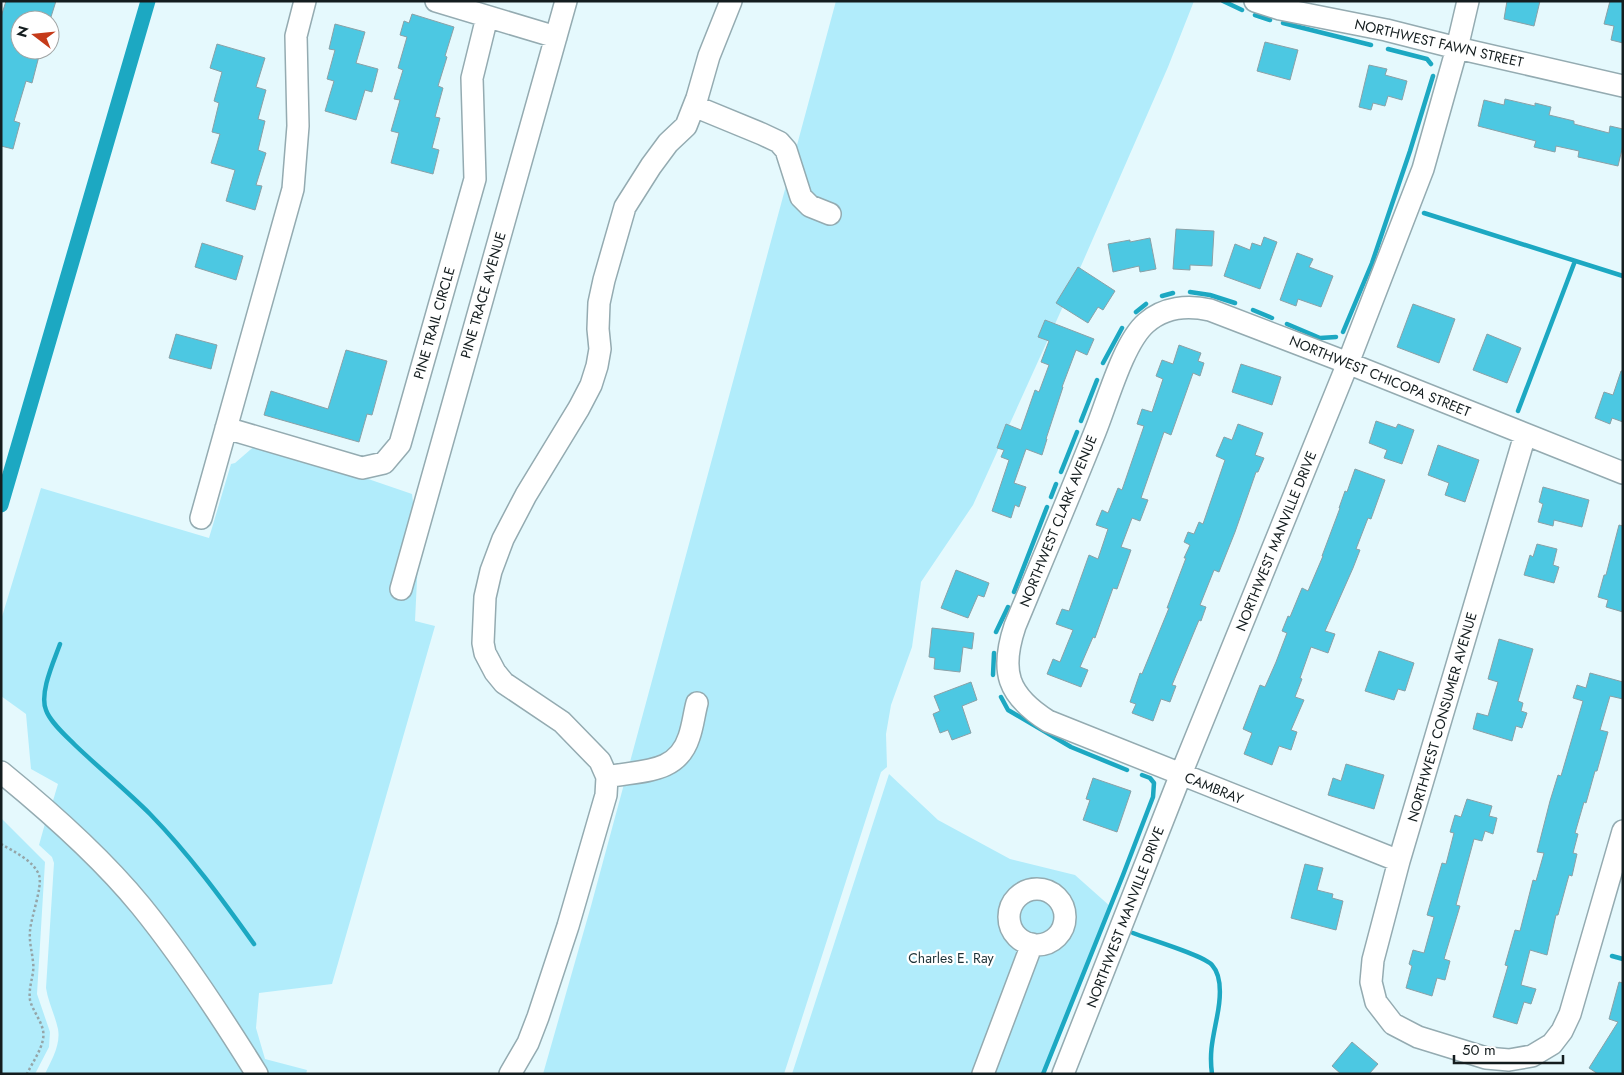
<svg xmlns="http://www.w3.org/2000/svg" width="1624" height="1075" viewBox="0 0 1624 1075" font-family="Jost,sans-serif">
  <rect width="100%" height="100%" fill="#e5f9fd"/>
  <path fill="#b1ecfb" d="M836,1H1194L1168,67L1074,282L973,505L921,582L912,647L891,705L886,734L887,767L881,772L784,1074H543L591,906Z
    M257,444L342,470L412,494L414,510L391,594L407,599L418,559L415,621L435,626L332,984L259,993L256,1028L265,1059L307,1070L306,1074H267L52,804L58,784L31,769L26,714L1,696V620L41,488L209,538L231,464L235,463Z
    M889,774L938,820L1010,859L1075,875L1111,907L1045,1074H792Z
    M1,818L45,862L37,994L50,1032L49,1047L35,1074H1Z
    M46,820L133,909L192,986L248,1074H45C51,1061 61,1045 58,1029C55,1015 48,1002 46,988L54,863L52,857L39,845Z"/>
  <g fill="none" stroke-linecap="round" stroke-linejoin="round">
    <path stroke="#1ca8c2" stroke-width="4.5" d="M1223,1L1242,10
      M1255,15L1270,20
      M1283,23L1371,45
      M1388,49L1427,59L1431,64
      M1424,213L1623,276
      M1190,292L1210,295L1235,303
      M1162,296L1173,293
      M1253,310L1272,318
      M1136,312L1146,304
      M1287,324L1320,338L1336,337
      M1343,332L1372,263L1410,151L1433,76
      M1103,363L1122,328
      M1518,411L1575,261
      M1081,421L1097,380
      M1061,472L1077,432
      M1051,497L1056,484
      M1014,592L1047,507
      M996,632L1008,607
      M60,644C54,661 39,693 46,710C50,722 66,736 75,745C99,768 126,790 150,814C189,854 222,899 254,944
      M993,675L994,653
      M1001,697L1008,710L1071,747L1127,770
      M1133,933C1148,939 1203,955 1212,965C1223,977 1220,1002 1217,1017C1213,1038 1209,1052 1212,1074
      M1612,956L1623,959
      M1043,1074L1123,875L1153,797L1154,783L1150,778L1142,775"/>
    <path stroke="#1ca8c2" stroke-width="15" d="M1,505L148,1"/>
  </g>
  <path fill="#4cc8e2" stroke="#8aa1a7" d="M6,1H56L50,20H20V50L39,56L32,83L26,81L14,121L20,123L13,149L1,146V17Z
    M1507,1H1540L1534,26L1504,19Z
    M1610,1H1623V43L1611,40L1614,26L1604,24Z
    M412,14L454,27L445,56L447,57L438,86L443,88L435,117L440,118L432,148L439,150L433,174L391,163L399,133L391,131L400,100L394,99L403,70L398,68L407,37L400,35L404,21L409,23Z
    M335,24L365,32L356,63L378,69L372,92L365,90L356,120L325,111L334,81L327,79L335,50L329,49Z
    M1265,42L1298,50L1290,80L1257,71Z
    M217,44L265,58L256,87L266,90L258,119L265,121L258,150L266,153L256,185L262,186L255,210L226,201L235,170L211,163L220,134L212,132L219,103L214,101L222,72L210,68Z
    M1369,65L1387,69L1385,75L1407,81L1402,100L1388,96L1385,106L1373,103L1371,110L1359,107Z
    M1505,99L1535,106V103L1551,107L1549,115L1574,121V124L1609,133L1610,126L1623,129V145L1618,166L1578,157L1579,151L1556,146L1555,152L1534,147L1536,141L1478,126L1484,100L1504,105Z
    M1176,229L1214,231L1212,266L1190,265V270L1173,269Z
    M1264,237L1277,242L1260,289L1224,276L1235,244L1250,250L1252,243L1261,246Z
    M1150,238L1156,269L1140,272L1139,266L1113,272L1108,244L1130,240V242Z
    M202,243L243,256L236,280L195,267Z
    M1297,253L1313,259L1309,267L1333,276L1321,307L1298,299L1296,306L1280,300Z
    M1078,267L1115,291L1103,310L1098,307L1088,323L1056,303Z
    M1413,304L1455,319L1439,363L1397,347Z
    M1045,320L1094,339L1087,355L1076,350L1062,387H1063L1046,439H1047L1042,455L1026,449L1014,483L1026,487L1019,507L1015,505L1011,518L992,511L1009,460L1001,457L1004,450L997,448L1006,424L1021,430L1035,390L1039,392L1049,365L1041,362L1049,341L1038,337Z
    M176,334L217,345L211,369L169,358Z
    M1487,334L1521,348L1507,383L1473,370Z
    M1179,345L1201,353L1198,361L1204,363L1200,376L1193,373L1171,435L1164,432L1141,498L1148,500L1140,521L1132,518L1121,547L1131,550L1117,589L1113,588L1095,638L1093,637L1080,667L1088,670L1081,687L1047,674L1053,659L1060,662L1073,630L1056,624L1062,609L1069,611L1089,555L1098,559L1108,529L1096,525L1102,510L1108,513L1118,488L1122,490L1144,426L1137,424L1142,409L1152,412L1163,379L1156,376L1162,360L1173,364Z
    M346,350L387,361L372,415L367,414L359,442L264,415L271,391L328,409Z
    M1241,364L1281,377L1272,405L1232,392Z
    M1621,371H1623V422L1612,418L1610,424L1595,418L1604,392L1613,395Z
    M1376,421L1396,428L1398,424L1414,430L1402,464L1384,458L1387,450L1369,443Z
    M1238,424L1263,433L1255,455L1264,458L1258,472H1256L1235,532L1219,572L1214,570L1200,605L1206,607L1201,621L1199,620L1172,685L1176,686L1170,702L1161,699L1153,721L1132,713L1136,704L1130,702L1140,673L1142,674L1169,608H1167L1186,558H1184L1190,545L1184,542L1188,532L1194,534L1199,522L1203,524L1225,460L1216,456L1224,437L1232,440Z
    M1438,445L1479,460L1465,502L1445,495L1449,483L1428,475Z
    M1355,469L1385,480L1371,519L1368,518L1356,549L1360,550L1353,568L1325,631L1335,634L1328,653L1311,647L1300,678L1302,679L1295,697L1304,700L1291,730L1297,732L1291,750L1279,746L1272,765L1244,754L1252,733L1243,729L1260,685L1265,687L1276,662L1287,633L1282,631L1288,616L1290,617L1302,588L1308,591L1323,556H1322L1340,508H1339L1345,491L1347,492Z
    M1543,487L1589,500L1582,527L1554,520L1553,526L1538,522L1543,504L1539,502Z
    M1619,525L1623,526V612L1606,607L1608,600L1598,597L1604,575H1606Z
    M1537,544L1557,549L1553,565L1559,567L1554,583L1524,575L1530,555L1533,557Z
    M956,570L989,583L984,597L978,595L968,618L941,608Z
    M932,628L974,633L972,649L963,647L960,672L934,669L935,658L929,657Z
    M1499,639L1533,649L1518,701L1523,703L1521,711L1527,713L1522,728L1516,726L1512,741L1473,729L1477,713L1488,716L1498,682L1488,679Z
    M1379,651L1414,663L1405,691L1398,689L1394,700L1365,691Z
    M1590,673L1623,682V699L1610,696L1600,730L1608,732L1597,771H1595L1586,803L1584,802L1575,833L1578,834L1573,853L1577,854L1572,876L1569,875L1558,915H1556L1547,955L1530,950L1521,985L1536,989L1531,1004L1524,1002L1517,1024L1493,1017L1508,966L1505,965L1515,930L1520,931L1533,880L1536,881L1544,853L1537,852L1550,801L1558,775L1561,776L1583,701L1573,698L1577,685L1586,688Z
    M971,682L977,700L962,706L971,733L952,740L948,730L940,733L933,714L940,711L934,696Z
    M1346,764L1384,775L1374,809L1328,795L1333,778L1341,781Z
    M1093,778L1131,791L1117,832L1083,820L1090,800L1086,799Z
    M1467,799L1492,806L1489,816L1497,818L1493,834L1485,831L1482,841L1474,839L1456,905L1460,906L1444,959L1450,961L1445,980L1437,978L1432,996L1406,988L1412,966L1409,964L1413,950L1424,953L1434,917L1427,915L1442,863L1446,864L1454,833L1450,832L1455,815L1461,817Z
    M1305,864L1323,868L1317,890L1333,894L1332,898L1343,901L1336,930L1291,918Z
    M1619,982L1623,983V1074H1598L1589,1068L1618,1022L1609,1019Z
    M1352,1042L1378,1064L1369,1074H1341L1332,1066Z"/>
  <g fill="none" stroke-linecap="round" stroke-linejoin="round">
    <g stroke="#94abb1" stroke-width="24">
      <path id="minor" d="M436,1L556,37
        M1255,1L1280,9L1386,30L1457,48L1623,86
        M694,106L762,134L779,142L786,150L801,197L810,206L830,214
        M226,428L362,468L384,463L400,444L475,179L472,78L487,17
        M1525,435L1399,861L1373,960L1371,982L1376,1002L1393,1024L1418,1037L1486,1058L1509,1060L1532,1056L1552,1044L1562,1031L1570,1014L1623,831
        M201,518L293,189L298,126L296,36L305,1
        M401,589L566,1
        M1,772C50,812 101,857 141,906C184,959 221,1016 257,1074
        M607,777C640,770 677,775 689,737C693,726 694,714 697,703
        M1399,861L1048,721C1007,695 1000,671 1015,626C1042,561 1069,497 1095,432C1107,403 1123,343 1146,323C1164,307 1188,305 1210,310L1335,358L1623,473
        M1009 917a28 28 0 1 1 56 0a28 28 0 1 1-56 0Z
        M510,1074L528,1043L538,1017L568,926L597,826L606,795L607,777L600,761L562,722L504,683L495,672L485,653L483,643L485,597L491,571L503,539L526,495L579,408L591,385L597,366L600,349L598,329L599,303L604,280L625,207L651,166L668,143L686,126L697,98L709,56L731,1
        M983,1074L1032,944
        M1063,1074L1181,774L1348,363L1423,169L1457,48L1468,1"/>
    </g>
    <path stroke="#95a5a8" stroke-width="2.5" stroke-dasharray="2.5 2.5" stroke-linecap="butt" d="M1,844C13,851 34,861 39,875C43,886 31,917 30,931C29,942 32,951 33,962C35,974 28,986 30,1000C33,1013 46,1025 43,1039C41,1051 32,1063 27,1074"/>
    <use href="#minor" stroke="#fff" stroke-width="21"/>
  </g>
  <g text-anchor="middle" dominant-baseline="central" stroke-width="4.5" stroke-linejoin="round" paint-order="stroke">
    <g font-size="14" fill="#141d1f" stroke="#fff">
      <text transform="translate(1439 43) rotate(13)">NORTHWEST FAWN STREET</text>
      <text transform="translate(483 295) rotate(-74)">PINE TRACE AVENUE</text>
      <text transform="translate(434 323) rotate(-74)">PINE TRAIL CIRCLE</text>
      <text transform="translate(1380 376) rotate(22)">NORTHWEST CHICOPA STREET</text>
      <text transform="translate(1058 521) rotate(-68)">NORTHWEST CLARK AVENUE</text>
      <text transform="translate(1276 541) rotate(-68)">NORTHWEST MANVILLE DRIVE</text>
      <text transform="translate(1442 717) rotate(-74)">NORTHWEST CONSUMER AVENUE</text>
      <text transform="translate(1214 788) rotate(22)">CAMBRAY</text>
      <text transform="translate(1125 917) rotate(-69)">NORTHWEST MANVILLE DRIVE</text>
    </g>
    <g font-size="14" fill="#1d3237" stroke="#fff">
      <text x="951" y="958">Charles E. Ray</text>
    </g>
  </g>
  <rect width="1624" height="1075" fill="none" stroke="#141d1f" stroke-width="5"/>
  <g transform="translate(35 35) rotate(286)"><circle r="24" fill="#ffffff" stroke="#a1a5a5"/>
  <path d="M0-4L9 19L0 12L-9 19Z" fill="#c53b1a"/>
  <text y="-8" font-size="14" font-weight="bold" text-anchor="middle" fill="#141d1f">N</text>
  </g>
  <path d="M1454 1055v8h109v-8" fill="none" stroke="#141d1f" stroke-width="2.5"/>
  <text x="1462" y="1055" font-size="15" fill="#141d1f" stroke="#ffffff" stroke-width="4" paint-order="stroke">50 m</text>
</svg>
